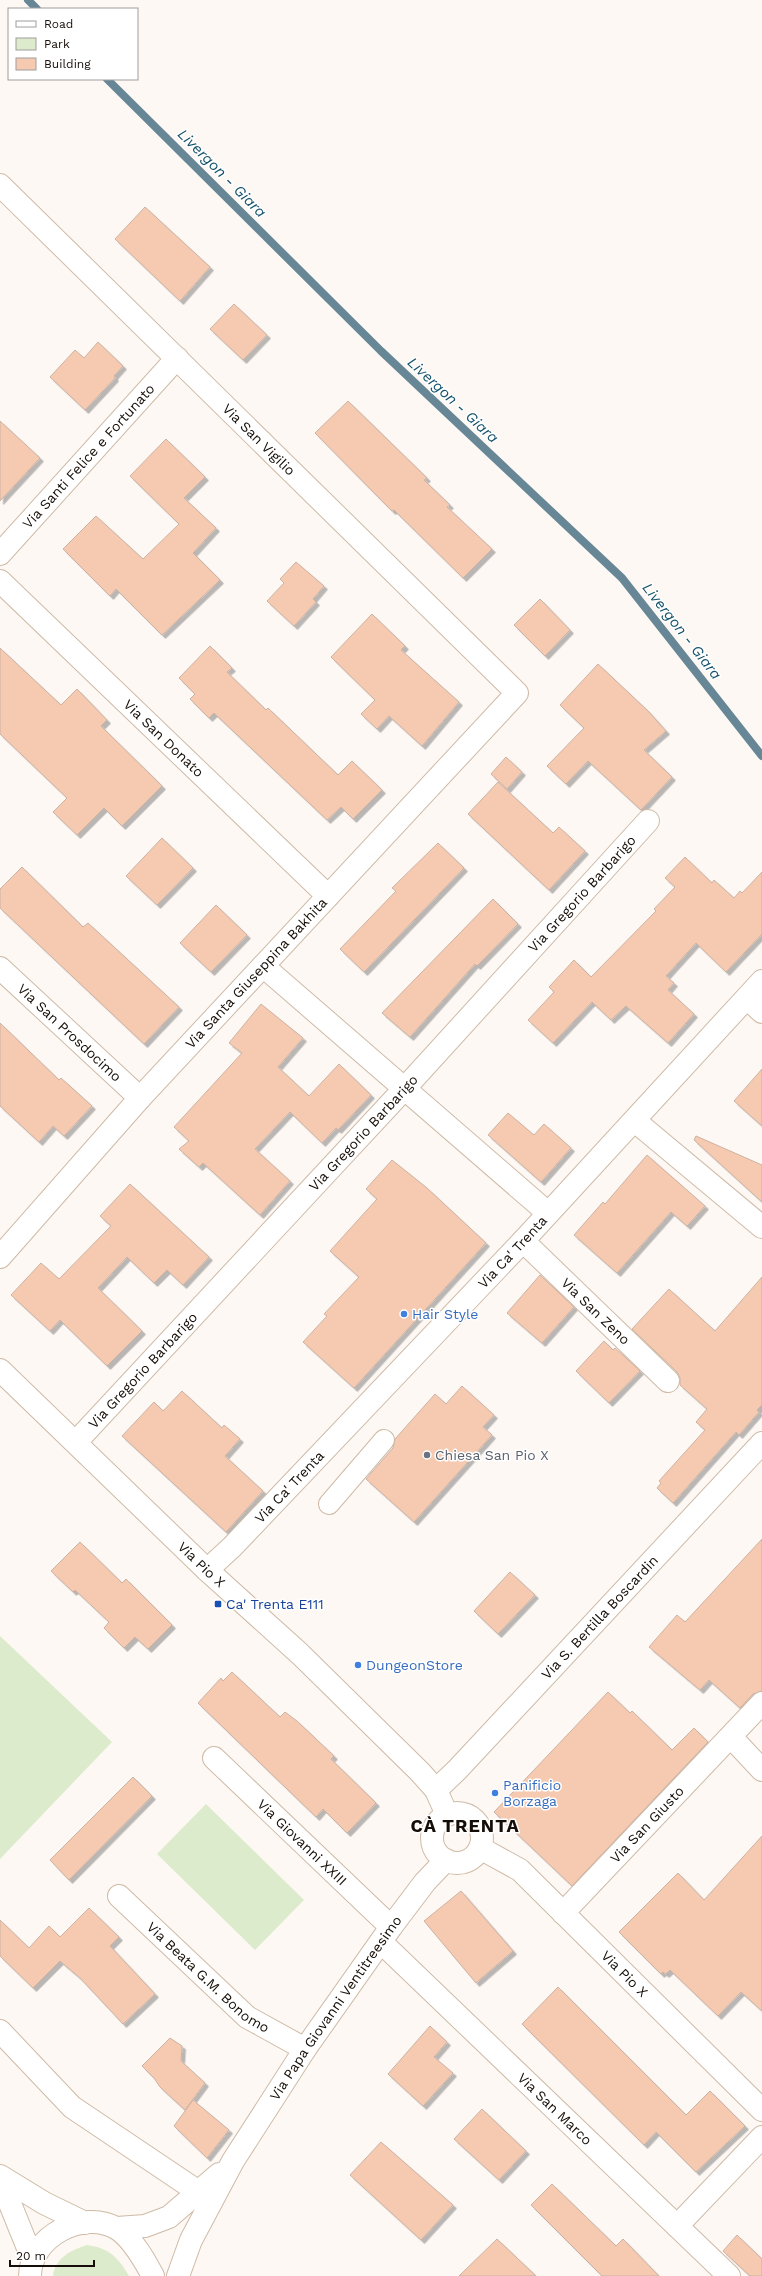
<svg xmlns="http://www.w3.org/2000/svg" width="762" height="2276" viewBox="0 0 762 2276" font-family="'Work Sans',sans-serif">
  <defs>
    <filter id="shadow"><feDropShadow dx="3.5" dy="3.5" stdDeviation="0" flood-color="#0004"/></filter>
  </defs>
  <rect width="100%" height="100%" fill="#fdf8f4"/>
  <path fill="#dcebcb" d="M0,1636L112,1742L0,1859Z
    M206,1804L304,1900L255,1950L157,1854Z
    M87,2245C109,2248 118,2257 129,2276H53C55,2258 71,2250 87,2245Z"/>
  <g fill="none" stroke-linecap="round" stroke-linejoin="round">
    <path stroke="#688796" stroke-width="8" d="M28,0L37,9
      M107,79L381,351L622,578L762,756"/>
  </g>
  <path fill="#f6cab1" stroke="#ccb2a3" filter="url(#shadow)" d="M145,207L210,267L180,301L115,239Z
    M234,304L267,335L243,360L210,329Z
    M98,342L123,366L114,376L115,378L85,410L50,377L75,350L84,358Z
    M348,401L427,478L424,480L450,505L447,507L492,549L463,578L394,510L392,511L315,433Z
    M0,421L40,458L0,501Z
    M166,439L205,477L184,498L216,528L193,553L220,580L162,635L116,589L110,596L63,549L96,516L143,559L179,524L130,476Z
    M296,562L324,586L313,599L316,602L294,626L267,601L284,583L280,579Z
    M540,599L570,630L545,656L514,625Z
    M372,614L405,646L401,650L459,702L422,746L389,716L377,729L361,714L375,700L331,657Z
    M210,646L232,668L227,672L266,710L268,708L338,775L352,761L382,790L353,819L341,807L327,820L214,713L209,718L190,699L195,694L179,678Z
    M0,648L61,705L77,689L107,720L101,726L162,786L122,826L104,808L77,835L53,812L67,798L0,734Z
    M598,664L648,711L666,731L644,750L672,777L641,810L588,761L566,784L547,766L584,728L560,705Z
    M506,757L522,772L507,789L491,774Z
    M498,782L553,833L559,827L585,851L549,890L468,814Z
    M162,838L193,868L157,905L126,876Z
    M438,843L464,868L364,972L340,949L396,891L392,888Z
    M685,857L712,883L714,880L734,898L740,891L742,893L762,872V934L726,972L696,943L666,976L674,983L668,990L694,1014L668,1043L626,1006L611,1020L592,1002L553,1043L528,1020L554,992L549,987L574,960L591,977L656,911L654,909L675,887L665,878Z
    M22,867L83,927L88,923L179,1007L144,1044L0,908V889Z
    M493,899L518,924L477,966L475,964L410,1037L382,1013Z
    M216,905L247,935L211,972L180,943Z
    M261,1004L303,1038L278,1067L309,1096L339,1064L371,1095L338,1130L336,1128L322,1143L290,1112L255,1149L290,1181L260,1215L203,1163L199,1167L179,1149L189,1141L174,1127L242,1053L229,1043Z
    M0,1023L59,1080L61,1078L92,1106L64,1136L53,1126L39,1142L0,1106Z
    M762,1069V1126L734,1101Z
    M508,1113L534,1135L544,1124L571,1148L541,1182L488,1135Z
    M696,1136L762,1165V1202L694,1140Z
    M647,1155L705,1206L687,1226L671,1212L617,1273L574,1235L603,1202L605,1204Z
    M392,1160L427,1188L486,1243L354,1388L303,1342L327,1316L324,1314L359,1277L330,1251L377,1199L366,1189Z
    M130,1184L209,1257L183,1285L167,1270L154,1283L127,1257L98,1288L142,1331L107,1366L60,1320L50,1331L11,1295L41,1263L59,1279L111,1226L100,1216Z
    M540,1275L574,1307L542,1343L507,1313Z
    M762,1277V1405L757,1410L759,1412L739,1435L736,1432L673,1503L657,1488L661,1483L659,1481L705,1430L696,1422L707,1409L680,1385V1378L677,1372L632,1329L669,1289L715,1331Z
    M604,1341L613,1350L615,1348L640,1371L609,1403L576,1371Z
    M462,1386L494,1415L483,1427L492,1435L414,1522L366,1479L393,1448L395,1439L435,1394L446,1404Z
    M182,1391L222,1428L224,1425L240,1439L225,1456L263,1491L226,1532L122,1436L154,1402L163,1411Z
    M762,1539V1691L753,1694L740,1708L709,1680L700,1690L649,1647L677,1615L685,1622Z
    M80,1542L122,1583L126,1579L172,1625L148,1649L135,1637L124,1648L104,1628L109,1622L75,1590L73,1592L51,1571Z
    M510,1572L535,1595L498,1634L474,1611Z
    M232,1672L280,1717L285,1712L297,1721L334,1756L331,1759L376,1803L347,1833L323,1809L316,1817L198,1703L221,1678L223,1681Z
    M608,1692L630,1713L632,1711L672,1750L694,1728L708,1742L572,1886L494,1812Z
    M133,1777L152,1796L69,1880L50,1860Z
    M762,1836V2011L741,1992L718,2016L670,1970L666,1974L663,1972L661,1974L619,1932L678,1873L704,1900Z
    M461,1891L513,1951L476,1983L424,1921Z
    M89,1908L119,1937L110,1946L155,1994L123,2024L80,1978L60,1961L33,1988L0,1956V1920L29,1948L49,1926L60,1937Z
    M558,1987L686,2115L710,2091L745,2126L696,2172L656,2132L644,2145L522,2024Z
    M430,2026L447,2042L434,2057L453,2073L423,2106L388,2074Z
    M170,2038L182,2046L181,2061L205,2083L185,2110L160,2087L154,2078L142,2066Z
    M193,2100L229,2130L207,2158L174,2126Z
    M482,2109L526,2151L499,2180L454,2139Z
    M381,2142L453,2205L421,2240L350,2175Z
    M552,2184L616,2246L623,2239L659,2276H602L531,2205Z
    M737,2235L762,2259V2276H750L723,2251Z
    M497,2239L536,2276H459Z"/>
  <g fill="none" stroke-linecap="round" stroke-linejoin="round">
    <g stroke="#cfbaa6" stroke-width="22">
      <path id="pedestrian" d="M329,1504L384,1440"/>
    </g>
    <g stroke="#cfbaa6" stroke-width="24">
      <g id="minor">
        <path id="s1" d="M0,185L517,693L140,1098L0,1257"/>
        <path id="s2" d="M0,554L177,358"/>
        <path id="s3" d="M0,581L328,896"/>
        <path d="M263,966L548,1213"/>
        <path id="s4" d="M0,968L140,1098"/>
        <path d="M747,998L762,1012"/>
        <path d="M635,1121L762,1227"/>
        <path id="s5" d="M523,1241L668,1381"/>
        <path id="s6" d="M76,1442L405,1088L648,821"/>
        <path d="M731,1737L762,1770"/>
        <path id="s7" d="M214,1758L391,1927"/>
        <path id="s8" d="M436,1790L457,1770L762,1443"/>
        <path id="s9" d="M119,1896L247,2017L305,2049"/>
        <path id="s10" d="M563,1913L762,1703"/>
        <path id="s11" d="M381,1942L729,2276"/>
        <path d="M0,2031L72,2107L200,2193"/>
        <path d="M677,2226L762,2137"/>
      </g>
    </g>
    <g stroke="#cfbaa6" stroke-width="24">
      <g id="tertiary">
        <path id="s12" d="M0,1370L207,1570L300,1654L420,1772L436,1790L447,1815"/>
        <path id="s13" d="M207,1570L232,1547L523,1241L762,981"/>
        <circle cx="457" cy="1838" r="25"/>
        <path id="s14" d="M480,1848L520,1870L762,2110"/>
        <path d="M117,2228L145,2226L169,2217L219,2174"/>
        <path id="s15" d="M178,2276L191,2240L233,2161L305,2049L391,1927L425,1882L446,1860"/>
      </g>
    </g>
    <g stroke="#cfbaa6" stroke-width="24">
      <path id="secondary" d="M0,2176L44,2203L85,2223
        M0,2179L32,2258
        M30,2276C30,2237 83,2209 116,2228C132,2237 145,2261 153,2276"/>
    </g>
    <use href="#pedestrian" stroke="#fff" stroke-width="20"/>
    <use href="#minor" stroke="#fff" stroke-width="22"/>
    <use href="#tertiary" stroke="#fff" stroke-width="22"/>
    <use href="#secondary" stroke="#fff" stroke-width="22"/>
  </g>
  <g fill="#3f7fe0" stroke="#fff" stroke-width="1.5">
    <circle cx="404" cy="1314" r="4"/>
    <circle cx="358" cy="1665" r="4"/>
    <circle cx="495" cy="1793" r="4"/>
  </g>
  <circle fill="#6b7280" stroke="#fff" stroke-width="1.5" cx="427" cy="1455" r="4"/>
  <rect fill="#1a4fb4" stroke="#fff" stroke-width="1.5" x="214" y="1600" width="8" height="8" rx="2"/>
  <g text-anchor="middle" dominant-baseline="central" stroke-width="3" stroke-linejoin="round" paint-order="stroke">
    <g font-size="14" fill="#150d07" stroke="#fff">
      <text stroke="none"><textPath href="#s1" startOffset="363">Via San Vigilio</textPath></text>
      <text stroke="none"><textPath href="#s2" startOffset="132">Via Santi Felice e Fortunato</textPath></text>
      <text stroke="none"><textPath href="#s3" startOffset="227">Via San Donato</textPath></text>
      <text stroke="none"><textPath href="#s6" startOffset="746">Via Gregorio Barbarigo</textPath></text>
      <text transform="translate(256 973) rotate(-47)">Via Santa Giuseppina Bakhita</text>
      <text stroke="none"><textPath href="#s4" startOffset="95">Via San Prosdocimo</textPath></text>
      <text stroke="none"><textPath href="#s6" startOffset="422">Via Gregorio Barbarigo</textPath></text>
      <text stroke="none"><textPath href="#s13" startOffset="441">Via Ca' Trenta</textPath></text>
      <text stroke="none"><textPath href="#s5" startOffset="101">Via San Zeno</textPath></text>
      <text stroke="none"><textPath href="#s6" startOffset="98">Via Gregorio Barbarigo</textPath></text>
      <text stroke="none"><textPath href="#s13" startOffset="117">Via Ca' Trenta</textPath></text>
      <text stroke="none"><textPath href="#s12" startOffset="280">Via Pio X</textPath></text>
      <text stroke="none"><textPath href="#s8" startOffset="238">Via S. Bertilla Boscardin</textPath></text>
      <text stroke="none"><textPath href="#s10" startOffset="122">Via San Giusto</textPath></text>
      <text stroke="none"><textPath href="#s7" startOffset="122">Via Giovanni XXIII</textPath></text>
      <text stroke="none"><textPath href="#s14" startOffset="193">Via Pio X</textPath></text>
      <text stroke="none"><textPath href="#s9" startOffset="121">Via Beata G.M. Bonomo</textPath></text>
      <text stroke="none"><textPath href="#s15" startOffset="312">Via Papa Giovanni Ventitreesimo</textPath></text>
      <text stroke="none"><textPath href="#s11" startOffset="241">Via San Marco</textPath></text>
    </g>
    <g font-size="14" fill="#366cbe" stroke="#fff" text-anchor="start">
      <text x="412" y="1314">Hair Style</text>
      <text x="366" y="1665">DungeonStore</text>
      <text x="503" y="1785">Panificio<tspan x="503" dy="16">Borzaga</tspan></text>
    </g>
    <g font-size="14" fill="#5b616d" stroke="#fff" text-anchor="start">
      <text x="435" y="1455">Chiesa San Pio X</text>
    </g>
    <g font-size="14" fill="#164399" stroke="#fff" text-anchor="start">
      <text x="226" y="1604">Ca' Trenta E111</text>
    </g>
    <g font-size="15" font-style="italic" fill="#14526b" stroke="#fff">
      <text transform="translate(222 173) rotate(45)">Livergon - Giara</text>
      <text transform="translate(453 400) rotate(43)">Livergon - Giara</text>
      <text transform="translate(682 631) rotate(52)">Livergon - Giara</text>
    </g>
    <g font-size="18" font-weight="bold" letter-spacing="1" fill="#150d07" stroke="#fff">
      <text x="465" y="1825">CÀ TRENTA</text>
    </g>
  </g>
  <rect x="8" y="8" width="130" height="72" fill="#ffffff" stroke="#a19e9c"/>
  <rect x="16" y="21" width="20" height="6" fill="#ffffff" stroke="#a19e9c"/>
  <text x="44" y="28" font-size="12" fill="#150d07">Road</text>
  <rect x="16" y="38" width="20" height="12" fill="#dcebcb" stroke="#a19e9c"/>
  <text x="44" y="48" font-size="12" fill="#150d07">Park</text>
  <rect x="16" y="58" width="20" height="12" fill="#f6cab1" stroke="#a19e9c"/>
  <text x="44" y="68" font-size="12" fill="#150d07">Building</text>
  <path d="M10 2260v6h84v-6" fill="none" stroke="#150d07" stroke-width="2"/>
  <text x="16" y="2260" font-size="12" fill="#150d07" stroke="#ffffff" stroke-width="3" paint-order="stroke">20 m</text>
</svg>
